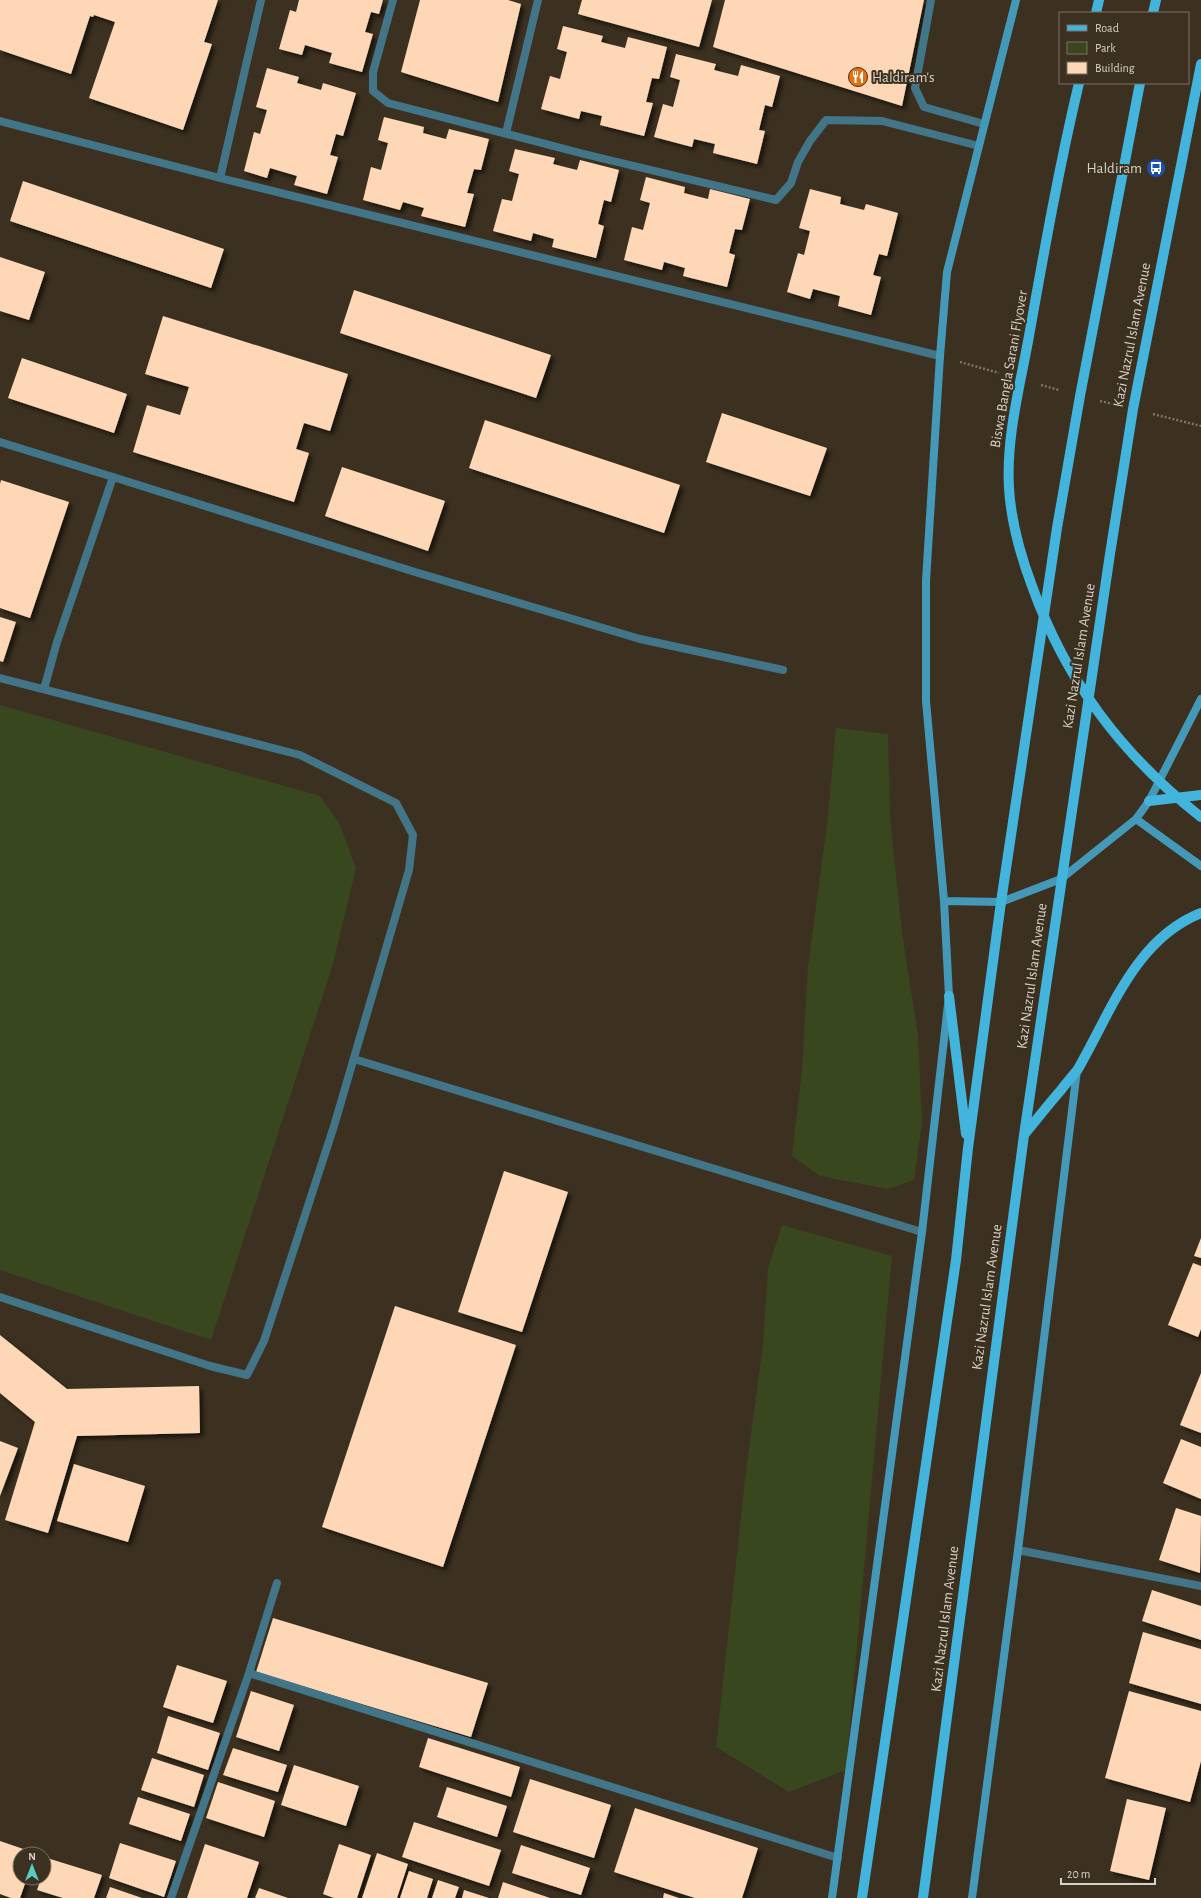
<svg xmlns="http://www.w3.org/2000/svg" width="1201" height="1898" viewBox="0 0 1201 1898" font-family="'Alegreya Sans',sans-serif">
  <defs>
    <filter id="shadow"><feDropShadow dx="3.5" dy="3.5" stdDeviation="2" flood-color="#0009"/></filter>
  </defs>
  <rect width="100%" height="100%" fill="#3c3120"/>
  <path fill="#38471e" d="M0,705L320,796L339,823L356,868L333,964L211,1340L0,1270Z
    M836,728L888,734L890,816L902,933L918,1035L922,1123L914,1180L888,1189L820,1176L792,1156L802,1070L808,967L827,824Z
    M782,1225L892,1256L846,1770L789,1792L716,1747L745,1479L763,1344L768,1269Z"/>
  <path fill="#fed7b7" filter="url(#shadow)" d="M0,0H218L204,42L212,44L183,130L89,98L115,22L94,15L93,17L90,16L71,74L0,50Z
    M299,0H383L379,14L371,12L365,32L373,34L362,72L329,63L332,53L305,45L302,55L279,49L290,10L296,12Z
    M420,0H508L521,4L498,102L401,72Z
    M582,0H712L699,47L578,14Z
    M725,0H924L902,106L713,47Z
    M563,26L603,36L601,42L625,48L628,37L667,47L659,79L652,78L646,102L653,103L644,136L600,125L602,116L581,111L579,119L541,109L550,76L560,79L567,52L557,49Z
    M676,54L716,64L714,70L738,76L741,65L780,76L772,107L765,105L759,130L765,131L757,164L713,153L715,144L694,139L692,147L654,137L663,104L673,107L680,80L670,77Z
    M267,68L299,77L297,83L321,90L323,83L356,93L343,136L336,134L330,155L338,157L327,194L294,185L297,176L270,168L267,178L244,171L254,132L260,134L267,110L256,107Z
    M384,117L424,127L423,133L446,139L449,129L489,139L481,170L474,169L467,193L474,194L465,227L421,216L424,208L403,202L400,210L363,200L371,167L381,170L388,143L378,140Z
    M515,149L555,158L553,164L577,170L580,160L619,170L611,202L604,200L598,224L604,226L596,258L552,247L554,239L533,233L531,241L493,231L502,199L512,201L519,174L509,171Z
    M646,177L685,187L684,193L708,199L710,189L750,199L742,230L735,229L729,253L735,255L727,287L683,276L685,268L664,262L662,270L624,260L632,227L643,230L650,203L640,200Z
    M23,181L224,249L211,288L10,221Z
    M810,189L841,197L840,204L864,210L866,204L898,213L887,256L879,254L873,275L881,277L871,315L838,306L840,296L813,289L810,299L787,292L798,253L804,255L810,231L799,228Z
    M0,257L45,272L29,320L0,311Z
    M354,290L551,355L536,398L340,333Z
    M163,316L348,374L330,431L304,423L296,449L309,453L294,502L133,452L147,405L180,415L189,387L145,374Z
    M22,358L127,394L114,433L8,398Z
    M722,413L827,448L810,496L706,462Z
    M485,420L680,485L664,533L469,468Z
    M342,467L445,501L428,551L325,516Z
    M1,480L69,502L30,618L0,608V484Z
    M0,617L16,622L3,662L0,661Z
    M504,1171L568,1192L522,1332L458,1312Z
    M1201,1238V1258L1194,1256Z
    M1193,1263L1201,1266V1329L1198,1337L1168,1325Z
    M395,1306L516,1345L443,1567L322,1527Z
    M0,1335L67,1389L199,1386L200,1433L77,1436L48,1533L5,1520L35,1422L0,1393Z
    M1201,1373V1433L1180,1425Z
    M1181,1439L1201,1447V1499L1163,1483Z
    M0,1441L18,1448L0,1496Z
    M74,1464L145,1486L128,1542L57,1521Z
    M1176,1508L1201,1516L1200,1573L1159,1560Z
    M1152,1590L1201,1606V1640L1142,1621Z
    M273,1618L488,1683L471,1737L256,1672Z
    M1143,1632L1201,1649V1704L1129,1683Z
    M177,1665L227,1681L213,1723L163,1707Z
    M251,1691L294,1705L279,1751L236,1737Z
    M1129,1691L1201,1711V1761L1190,1802L1105,1778Z
    M168,1716L220,1733L208,1770L157,1753Z
    M428,1738L520,1767L511,1797L419,1767Z
    M233,1748L287,1765L278,1792L223,1775Z
    M152,1758L204,1775L194,1807L141,1790Z
    M294,1765L359,1786L346,1826L281,1805Z
    M530,1779L611,1805L594,1858L513,1832Z
    M218,1782L275,1801L264,1837L206,1818Z
    M447,1787L507,1806L497,1837L437,1817Z
    M138,1797L190,1814L181,1841L129,1824Z
    M1127,1799L1166,1808L1149,1880L1110,1871Z
    M635,1808L758,1848L742,1898H695L614,1872Z
    M414,1822L501,1850L489,1886L402,1857Z
    M0,1841L35,1853L20,1854V1878H27L20,1898H11L0,1894Z
    M120,1843L176,1861L164,1897L109,1878Z
    M205,1844L259,1862L247,1898H187Z
    M339,1844L371,1855L357,1898H334L323,1894Z
    M521,1845L590,1868L581,1895L512,1873Z
    M377,1853L408,1864L397,1898H362Z
    M47,1858L102,1875L94,1898H63L37,1890L41,1878H44V1868Z
    M409,1871L433,1879L427,1898H400Z
    M438,1880L459,1887L455,1898H432Z
    M503,1882L550,1898H498Z
    M110,1887L142,1898H106Z
    M259,1888L288,1898H255Z
    M464,1890L489,1898H462Z
    M664,1893L679,1898H663Z"/>
  <g fill="none" stroke-linecap="round" stroke-linejoin="round">
    <path stroke="#7d7466" stroke-width="2.5" stroke-dasharray="2 2" stroke-linecap="butt" d="M960,362L999,373
      M1041,385L1059,390
      M1100,401L1113,404
      M1153,414L1201,426"/>
    <path stroke="#437588" stroke-width="8" d="M931,0L915,88L924,107L984,124
      M0,442L113,477L57,642L44,689
      M113,477L415,572L640,639L783,670
      M0,678L300,755L396,803L413,835L409,870L334,1126L264,1341L247,1375L210,1366L0,1297
      M354,1059L922,1232"/>
    <path stroke="#437588" stroke-width="8" d="M393,0L373,72V91L388,103L584,154L776,200L791,183L798,162L810,141L826,120L882,121L979,146
      M0,121L220,178L940,356
      M506,133L538,0
      M220,178L261,0
      M1018,1550L1201,1586
      M249,1673L838,1858
      M171,1898L249,1673L277,1583"/>
    <path stroke="#4599b8" stroke-width="8" d="M1136,819L1201,866
      M944,901L1001,902L1061,879L1136,819L1149,801L1201,699
      M832,1898L922,1232L949,996L944,901L926,701V581L940,356L947,272L1016,0
      M972,1898L1018,1550L1077,1070"/>
    <path stroke="#43b5dc" stroke-width="10" d="M1096,13L1099,0
      M1153,13L1156,0
      M1079,83C1059,167 1044,252 1029,336C1020,386 1006,437 1009,488C1011,521 1020,554 1032,586C1066,681 1122,755 1201,817
      M1149,801L1201,795
      M949,996L966,1134
      M1024,1135C1036,1120 1048,1105 1061,1090C1066,1083 1073,1076 1078,1069C1111,1012 1135,939 1201,913
      M862,1898L956,1260L968,1148L1001,902L1057,528L1080,396L1140,83
      M923,1898L1024,1135L1110,554L1133,409L1201,64"/>
  </g>
  <defs>
    <g id="restaurant-disc" transform="scale(1)"><circle r="9.5" fill="#e8710a" stroke="#3c3120"/><path d="M-5-6h1v4h1v-4h1v4h1v-4h1v5L-1.5 .5V6h-2V.5L-5-1ZM5-6V6H3V1.5H1.5Q1.5-4 5-6Z" fill="#fff"/></g>
    <g id="bus-disc" transform="scale(1)"><circle r="9.5" fill="#1a4fb4" stroke="#3c3120"/><path d="M-5-6H5V4H4V6H2V4H-2V6H-4V4H-5ZM-3.5-4V0h7V-4ZM-3.5 1.2v1.5H-2V1.2ZM2 1.2v1.5H3.5V1.2Z" fill="#fff"/></g>
  </defs>
  <g fill-rule="evenodd">
    <use href="#restaurant-disc" x="858" y="77"/>
    <use href="#bus-disc" x="1156" y="168"/>
  </g>
  <g text-anchor="middle" dominant-baseline="central" stroke-width="4" stroke-linejoin="round" paint-order="stroke">
    <g font-size="15" fill="#d8d1c7" stroke="#3c3120" text-anchor="start">
      <text x="872" y="77">Haldiram's</text>
      <text x="1142" y="168" text-anchor="end">Haldiram</text>
    </g>
    <g font-size="15" fill="#d8d1c7" stroke="#3c3120">
      <text transform="translate(1132 335) rotate(-79)">Kazi Nazrul Islam Avenue</text>
      <text transform="translate(1009 369) rotate(-80)">Biswa Bangla Sarani Flyover</text>
      <text transform="translate(1079 656) rotate(-81)">Kazi Nazrul Islam Avenue</text>
      <text transform="translate(1032 976) rotate(-82)">Kazi Nazrul Islam Avenue</text>
      <text transform="translate(987 1297) rotate(-82)">Kazi Nazrul Islam Avenue</text>
      <text transform="translate(945 1619) rotate(-83)">Kazi Nazrul Islam Avenue</text>
    </g>
  </g>
  <rect x="1059" y="12" width="130" height="72" fill="#3c3120" stroke="#7a7163"/>
  <rect x="1067" y="25" width="20" height="6" fill="#43b5dc" stroke="#7a7163"/>
  <text x="1095" y="32" font-size="12" fill="#d8d1c7">Road</text>
  <rect x="1067" y="42" width="20" height="12" fill="#38471e" stroke="#7a7163"/>
  <text x="1095" y="52" font-size="12" fill="#d8d1c7">Park</text>
  <rect x="1067" y="62" width="20" height="12" fill="#fed7b7" stroke="#7a7163"/>
  <text x="1095" y="72" font-size="12" fill="#d8d1c7">Building</text>
  <g transform="translate(32 1866)"><circle r="19" fill="#3c3120" stroke="#7a7163"/>
  <path d="M0-3L7 15L0 10L-7 15Z" fill="#55cec6"/>
  <text y="-6" font-size="11" font-weight="bold" text-anchor="middle" fill="#d8d1c7">N</text>
  </g>
  <path d="M1061 1878v6h94v-6" fill="none" stroke="#d8d1c7" stroke-width="2"/>
  <text x="1067" y="1878" font-size="12" fill="#d8d1c7" stroke="#3c3120" stroke-width="3" paint-order="stroke">20 m</text>
</svg>
